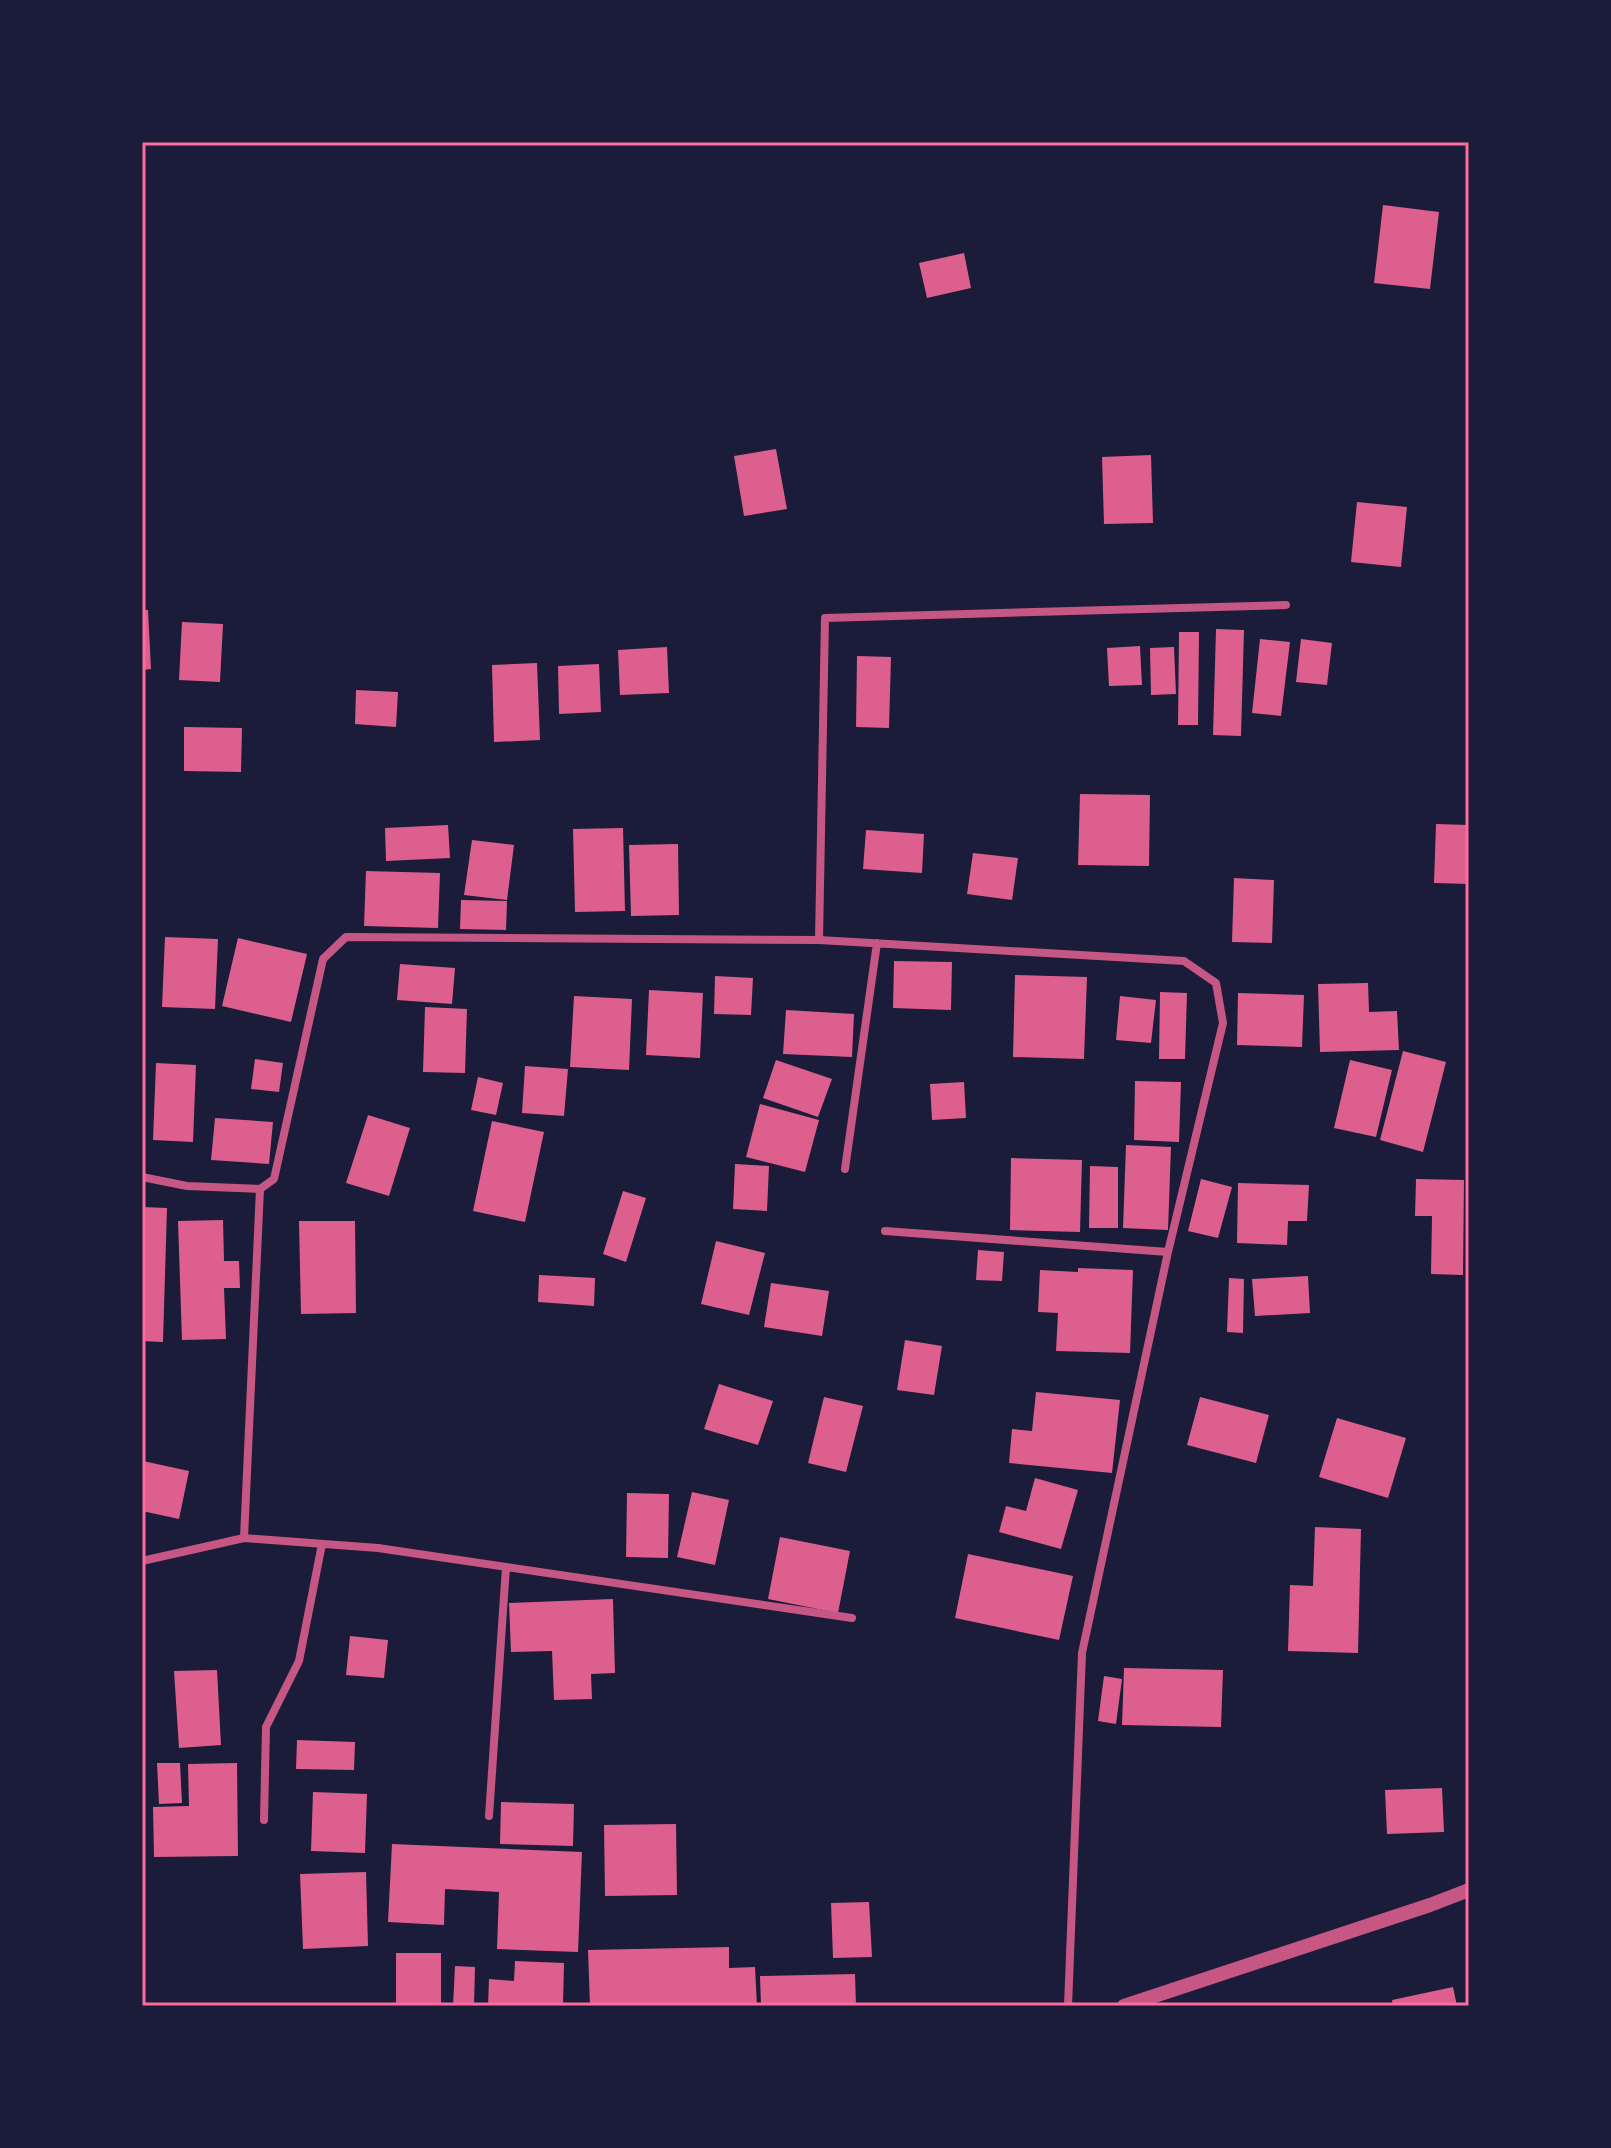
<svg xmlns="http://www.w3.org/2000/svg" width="1611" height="2148" viewBox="0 0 1611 2148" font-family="Bitter,serif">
  <rect width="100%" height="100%" fill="#1b1b3a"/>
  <path fill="#dd5f8e" d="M1383,205L1439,212L1430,289L1374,283Z
    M964,253L971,288L927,298L919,263Z
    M776,449L787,509L744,516L734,456Z
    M1151,455L1153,523L1104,524L1102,457Z
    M1357,502L1407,507L1401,567L1351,562Z
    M142,610H148L151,669L142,670Z
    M182,622L223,624L220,682L179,680Z
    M1216,629L1244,630L1241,736L1213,735Z
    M1179,632H1199L1198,725H1178Z
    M1260,639L1290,642L1281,716L1252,713Z
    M1301,639L1332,643L1327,685L1296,682Z
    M1140,646L1142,685L1109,686L1107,648Z
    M667,647L669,693L620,695L618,650Z
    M1174,647L1176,694L1151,695L1150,648Z
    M857,656L891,657L889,728L856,727Z
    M537,663L540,740L494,742L492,665Z
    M599,664L601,712L559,714L558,666Z
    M356,690L398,692L396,727L355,724Z
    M184,727L242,728L241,772L184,771Z
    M1080,794L1150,795L1149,866L1078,865Z
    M1436,824L1469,825V884L1434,883Z
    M448,825L450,858L386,861L385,828Z
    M623,828L625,911L575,912L573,829Z
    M866,830L924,834L922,873L863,869Z
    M472,840L514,845L507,900L464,895Z
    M678,844L679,915L631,916L629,845Z
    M973,853L1018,858L1012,900L967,894Z
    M366,871L440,873L438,928L364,926Z
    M1234,878L1274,880L1272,943L1232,942Z
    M461,900L507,901L506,930L460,929Z
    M165,937L218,939L215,1009L162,1007Z
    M238,938L307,954L291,1022L222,1006Z
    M894,961L952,962L951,1010L893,1008Z
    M400,964L455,968L452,1004L397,1000Z
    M1015,975L1087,977L1084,1059L1013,1057Z
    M715,976L753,978L751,1015L714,1014Z
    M1368,983L1369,1012L1397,1011L1399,1050L1320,1052L1318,984Z
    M649,990L703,993L700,1058L646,1055Z
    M1160,992L1187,993L1185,1059H1159Z
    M1238,993L1304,995L1302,1047L1237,1045Z
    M574,996L632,999L629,1070L570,1067Z
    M1120,996L1156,1000L1151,1043L1116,1040Z
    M425,1007L467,1009L465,1073L423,1072Z
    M786,1010L854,1014L852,1057L783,1054Z
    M1403,1051L1446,1062L1423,1152L1380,1140Z
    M255,1059L283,1063L279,1092L251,1089Z
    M776,1060L832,1079L818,1117L763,1098Z
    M1350,1060L1392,1070L1376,1137L1334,1128Z
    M156,1063L196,1065L193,1142L153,1140Z
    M525,1066L568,1069L564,1116L522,1113Z
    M478,1077L503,1083L496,1115L471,1110Z
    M1135,1081L1181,1082L1179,1142L1134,1140Z
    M964,1082L966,1118L932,1120L930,1084Z
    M760,1104L819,1120L805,1172L746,1157Z
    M368,1115L410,1128L389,1196L346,1183Z
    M215,1118L273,1122L269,1164L211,1160Z
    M492,1121L544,1132L525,1222L473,1211Z
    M1126,1145L1171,1147L1168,1230L1123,1228Z
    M1011,1158L1082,1160L1080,1232L1010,1230Z
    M735,1164L769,1166L767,1211L733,1209Z
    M1090,1166L1118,1167V1228H1089Z
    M1201,1179L1232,1187L1218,1238L1188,1231Z
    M1416,1179L1464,1180L1463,1275L1431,1274L1432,1216H1415Z
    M1238,1183L1309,1185L1307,1221H1288L1287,1245L1237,1243Z
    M623,1191L646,1198L626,1262L603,1254Z
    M142,1207L167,1208L163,1342L142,1341Z
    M223,1220L224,1261H239L240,1288H224L226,1339L182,1340L178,1221Z
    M299,1221H355L356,1313L301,1314Z
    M716,1241L765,1253L749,1315L701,1304Z
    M978,1250L1004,1252L1002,1281L976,1280Z
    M1078,1268L1133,1270L1130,1353L1056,1351L1058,1313L1038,1312L1040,1270L1078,1272Z
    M539,1275L595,1278L594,1306L538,1302Z
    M1308,1276L1310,1313L1255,1316L1252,1279Z
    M1229,1278L1244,1279L1243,1333L1227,1332Z
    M771,1283L829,1291L822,1336L764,1327Z
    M905,1340L942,1346L934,1395L897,1390Z
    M719,1384L773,1401L758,1445L704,1429Z
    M1036,1392L1120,1400L1112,1473L1009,1463L1012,1429L1032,1431Z
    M824,1397L863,1406L846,1472L808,1463Z
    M1200,1397L1269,1415L1256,1463L1187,1445Z
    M1337,1418L1406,1438L1388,1498L1319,1477Z
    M143,1461L189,1471L179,1519L142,1511Z
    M1035,1478L1078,1490L1061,1549L999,1532L1006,1506L1026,1511Z
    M692,1492L729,1500L715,1565L677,1557Z
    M627,1493L669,1494L668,1558L626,1557Z
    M1315,1527L1361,1529L1358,1653L1288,1651L1290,1585L1313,1586Z
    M780,1537L850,1551L838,1613L768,1599Z
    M968,1554L1073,1576L1059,1640L955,1618Z
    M613,1599L615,1673L591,1674L592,1699L554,1700L552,1651L511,1652L509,1603Z
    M350,1636L388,1640L384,1678L346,1675Z
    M1124,1668L1223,1670L1221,1727L1122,1725Z
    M217,1670L221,1745L179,1748L174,1671Z
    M1104,1676L1122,1679L1116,1724L1098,1721Z
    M297,1740L355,1742L354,1770L296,1769Z
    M157,1763H180L182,1803L159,1804Z
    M237,1763L238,1856L154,1857L153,1807L189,1806L188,1764Z
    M1442,1788L1444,1832L1387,1834L1385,1790Z
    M313,1792L367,1794L365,1853L311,1851Z
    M501,1802L574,1804L573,1846L500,1844Z
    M676,1824L677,1895L605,1896L604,1825Z
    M392,1844L582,1852L578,1952L497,1949L499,1892L445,1889L444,1925L388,1922Z
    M366,1872L368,1946L303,1949L300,1874Z
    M869,1902L872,1957L833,1958L831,1903Z
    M729,1947V1968L755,1967L757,2006H590L588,1950Z
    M396,1953H441V2006H396Z
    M515,1961L564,1963L563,2006H488L489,1979L514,1981Z
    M455,1966L475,1967L474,2006H453Z
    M855,1974L856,2006H761L760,1976Z
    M1453,1987L1457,2006H1393L1392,2000Z"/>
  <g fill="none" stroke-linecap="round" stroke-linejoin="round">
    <path stroke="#c65784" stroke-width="8" d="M819,940L825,618L1286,605
      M845,1169L877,943
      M142,1177L187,1186L260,1189L274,1179L323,959L346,937L819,940L1184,961L1216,983L1223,1023L1168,1252L1082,1653L1068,2006
      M260,1189L244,1538L378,1548L852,1618
      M885,1231L1168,1252
      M142,1561L244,1538
      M489,1816L506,1567
      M264,1820L266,1727L299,1661L322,1544"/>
    <path stroke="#c65784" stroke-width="14" d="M1124,2006L1430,1905L1469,1890"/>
  </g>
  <rect width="1611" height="2148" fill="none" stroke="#1b1b3a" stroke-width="288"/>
  <rect x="144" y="144" width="1323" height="1860" fill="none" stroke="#ff6b9d" stroke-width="3"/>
</svg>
